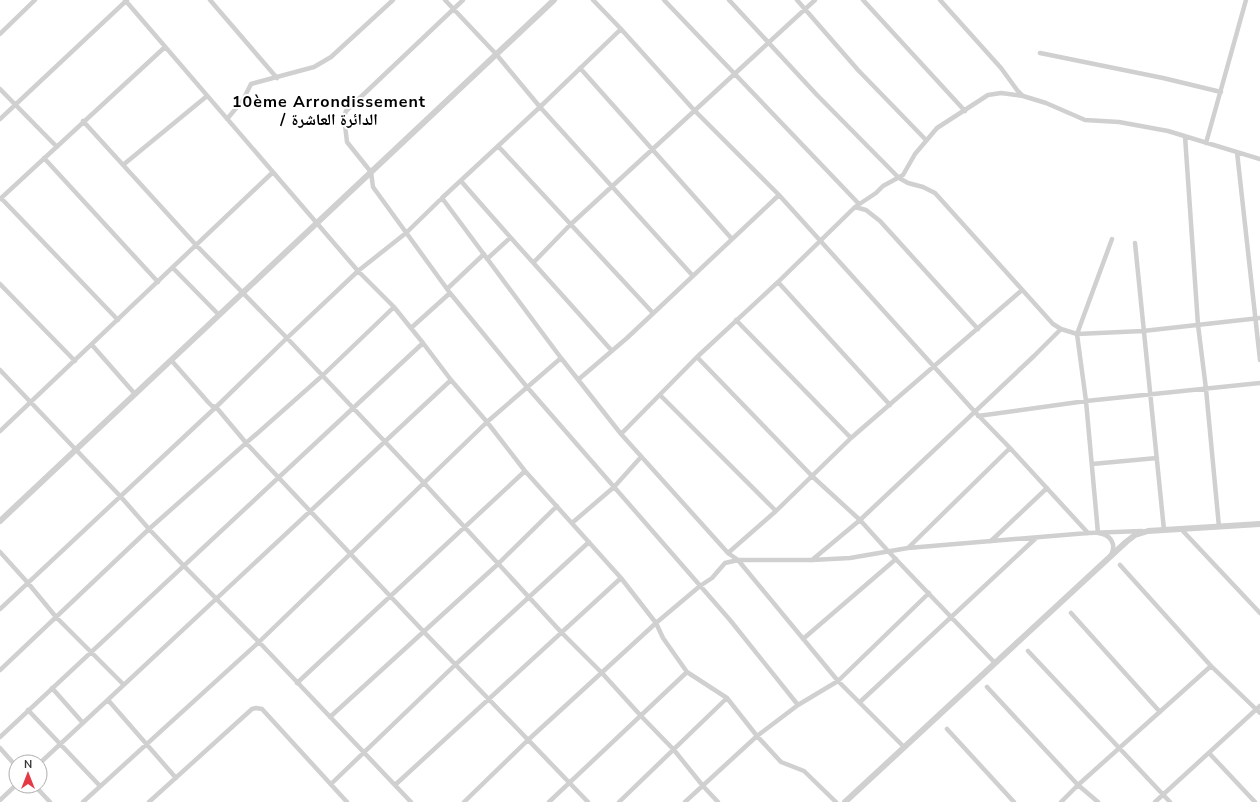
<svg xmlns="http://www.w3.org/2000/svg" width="1260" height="802" viewBox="0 0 1260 802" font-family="'Nunito Sans','Noto Naskh Arabic',sans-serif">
  <rect width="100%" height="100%" fill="#fff"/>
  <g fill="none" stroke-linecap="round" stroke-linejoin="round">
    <path stroke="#d0d0d0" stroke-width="4.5" d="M125,0L358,271L394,307L423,343L451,380L487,422L525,471L621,578L656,623L663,638L687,672L727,698L757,736L781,762L804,771L836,802
      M210,0L277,78
      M445,0L496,54L540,107L693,276
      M463,0L346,111L344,117L347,142L371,172L373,187L450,293L527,387L730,620L798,705
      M593,0L621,29L694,110L779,195L975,412L1010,448L1088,533
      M664,0L859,204
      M729,0L817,95L899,178L908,183L923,187L935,193L1053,324L1061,329L1077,334L1143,331L1260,318
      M797,0L858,70L926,140
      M863,0L965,111
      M940,0L1001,68L1017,90L1023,96L1046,103L1085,120L1119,122L1168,131L1260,159
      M0,34L35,0
      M1040,53L1163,78L1221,92
      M580,68L732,239
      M0,89L57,147
      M0,119L127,0
      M227,119L243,100L251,84L314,67L331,57L393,0
      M83,121L196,245L287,338L424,483L561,632L602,673L641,716L674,750L703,786L718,802
      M1185,136L1198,325L1206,389L1219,527
      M1206,143L1246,0
      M498,146L653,313
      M1237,152L1260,360
      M44,158L158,282
      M123,165L207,96
      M461,181C510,238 562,294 612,351
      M1,198L118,320
      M442,198L561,358L621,434L728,553L738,560L838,681L904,747
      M0,199L165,47
      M855,207L866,210L880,221L978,329
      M1135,243L1164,530
      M487,259L510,238
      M534,262L570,225L815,0
      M173,268L219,315
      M778,282L890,405
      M0,284L75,361
      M447,289L484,254
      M736,320L851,438
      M411,328L450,293
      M92,345L135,394
      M697,357L813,477L860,520L888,551L995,663
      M171,360L208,402L212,406L216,407L247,444L424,632L588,802
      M0,370L121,497L149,529L183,565L259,642L411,802
      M579,379L627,338L779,195
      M660,395L776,511
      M978,416L1086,401L1260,383
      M0,431L272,173
      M621,434L697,357L778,282L855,207L876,193L883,186L903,175L915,154L937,128L988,95L1001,93L1023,96
      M1092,464L1157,458
      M572,523L614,487L641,457
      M1181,529L1260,613
      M991,541L1047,488
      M908,548L1010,448
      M0,552L28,583L56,617L123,684
      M728,553L776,511L851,438L1022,290
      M1111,555C1117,544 1110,534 1098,533L1086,401L1077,334L1112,239
      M812,560L860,520L1034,356L1061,329
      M1120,565L1211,666L1260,713
      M0,609L216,407L287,338L358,271L406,233L442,198L540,107L621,29
      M1071,613L1160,712
      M803,639L896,559
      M1028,651L1170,802
      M0,670L149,529L322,376L394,307
      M297,683L525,471
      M987,687L1078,785L1098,802
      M52,688L83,723
      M108,700L176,778
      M860,702L1036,538
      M28,710L100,786
      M330,717L498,564L557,506
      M947,729L1014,802
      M0,737L423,343
      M0,748L16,766
      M1209,753L1255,802
      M40,763L451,380
      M331,784L455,665L589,542
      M395,785L621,578
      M35,786L50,802
      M0,800L16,785
      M83,802L259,642L487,422L561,358
      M149,802L252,709L256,708L262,709L347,802
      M464,802L528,740L656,623L700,586L712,578L725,563L738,560H812L850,558L908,548L1088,533L1142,531
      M549,802L687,672
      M619,802L727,698
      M685,802L757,736L798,705L838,681L929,593
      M1061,802L1078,785L1211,666
      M1155,802L1260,706"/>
    <path stroke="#d0d0d0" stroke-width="6" d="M0,521L554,0
      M845,802L1126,542L1135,535L1148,531L1260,524"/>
  </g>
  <g text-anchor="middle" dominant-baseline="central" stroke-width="4" stroke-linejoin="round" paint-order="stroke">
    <g font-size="16" font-weight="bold" letter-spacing="1" fill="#000" stroke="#fff">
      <text x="329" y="102">10ème Arrondissement<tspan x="329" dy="18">/ الدائرة العاشرة</tspan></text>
    </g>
  </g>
  <g transform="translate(28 774)"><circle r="19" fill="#ffffff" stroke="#adadad"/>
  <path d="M0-3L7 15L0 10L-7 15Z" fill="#e63946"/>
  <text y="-6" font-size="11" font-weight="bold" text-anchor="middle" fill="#333333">N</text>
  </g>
</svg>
